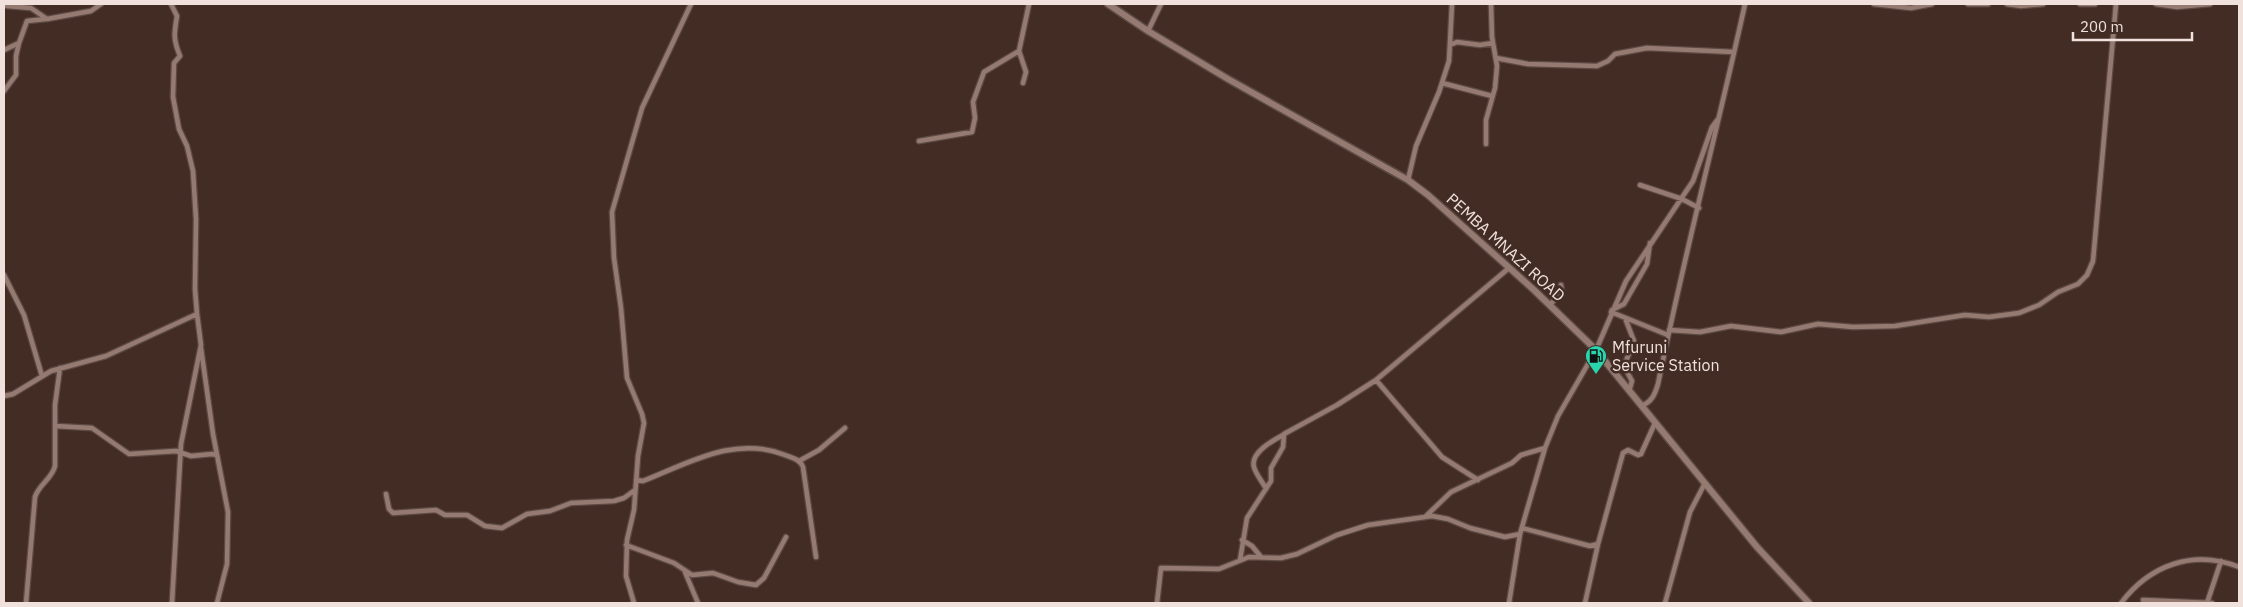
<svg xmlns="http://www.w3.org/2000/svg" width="2243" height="607" viewBox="0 0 2243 607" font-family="'IBM Plex Sans',sans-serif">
  <rect width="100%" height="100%" fill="#422c24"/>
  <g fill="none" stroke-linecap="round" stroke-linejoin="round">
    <g stroke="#5c4943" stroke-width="7">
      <path id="minor" d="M1874,4L1911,8L1932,4
        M1968,4H1988
        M2007,4L2021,6L2043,4
        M2080,4H2095
        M2156,4L2177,7L2210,4
        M7,6L31,8L47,19L91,11L101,4
        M1148,31L1161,4
        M1450,45L1457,42L1480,45L1493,43
        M4,50L19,43L27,21L46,19
        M1019,51L1026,72L1023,83
        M1496,58L1528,64L1597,66L1608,61L1615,54L1647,48L1734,52
        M1442,83L1492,96
        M4,91L16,75V56L19,43
        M919,141L972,132L975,118L973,102L984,72L1019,51L1029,4
        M1486,144V120L1495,88L1497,66L1492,37L1491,4
        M1408,180L1416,146L1439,92L1449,61L1452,4
        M1640,185L1682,199L1699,208
        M4,275L24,315L42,376
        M1550,305L1562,291L1561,285
        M1612,310L1624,304L1647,264L1650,243
        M1611,312L1668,335
        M1625,318L1634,341L1624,366L1632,381L1629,391
        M1669,330L1700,332L1731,326L1781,332L1818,324L1853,327L1895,326L1965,315L1989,317L2019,313L2039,305L2058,292L2078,284L2087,275L2093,261L2116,4
        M201,348L213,434L228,512L227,564L217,603
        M1376,380L1442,457L1478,480
        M4,396L13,394L51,371L106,356L197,314L195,289L196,219L193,171L187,146L179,129L173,97L174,63L180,56C173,39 174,34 177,16L171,4
        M1641,406C1652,402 1655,394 1658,384C1684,256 1717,131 1745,4
        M55,426L92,428L129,454L176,451L191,456L212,454L217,455
        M799,461L819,450L845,428
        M636,480L643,481C689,463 735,435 785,455C792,458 800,459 803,467L816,557
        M1266,489C1263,482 1256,475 1254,467C1250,453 1272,441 1283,435
        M386,494L389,509L393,513L436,510L445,515H467L485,526L502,528L527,514L550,511L571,503L614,501L624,498L635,490
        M1425,517L1451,492L1512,463L1521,455L1545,448
        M1522,528L1590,546L1598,544L1623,453L1628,450L1638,455L1641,454L1655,423
        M1242,540L1252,546L1261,557
        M626,545L674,563L692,575L713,573L738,582L756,585L764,578L786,537
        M1240,560L1247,518L1271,481V468L1283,447L1284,434L1337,405L1376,380L1509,268
        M685,572L698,603
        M2143,600L2212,603
        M26,603L35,497C39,484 52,479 55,466V405L60,368
        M172,603L181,444L201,345L197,314
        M634,603L626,576L627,540L634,510L638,456L644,423L642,414L627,378L621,308L614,258L612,212L642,108L691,4
        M1157,603L1161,568L1219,569L1249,557L1281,558L1297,554L1337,535L1368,525L1432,516L1448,519L1470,528L1505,537L1520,534
        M1509,603L1520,534L1545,448L1558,416L1596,350L1626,281L1693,181L1712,127L1718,119
        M1585,603L1598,544
        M1665,603L1690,512L1705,483
        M2121,603C2150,565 2193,549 2239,567
        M2207,603L2221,561"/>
    </g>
    <g stroke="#5c4943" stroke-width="9">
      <path id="secondary" d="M1108,4L1148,31L1228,79L1408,180L1428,195L1534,290L1596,350L1757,547L1809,603"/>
    </g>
    <use href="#minor" stroke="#957a71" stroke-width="4.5"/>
    <use href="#secondary" stroke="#957a71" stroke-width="6"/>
  </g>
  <defs>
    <g id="fuel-pin" transform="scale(1.125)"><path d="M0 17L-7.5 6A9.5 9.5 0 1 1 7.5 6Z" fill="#29d5ad" stroke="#422c24"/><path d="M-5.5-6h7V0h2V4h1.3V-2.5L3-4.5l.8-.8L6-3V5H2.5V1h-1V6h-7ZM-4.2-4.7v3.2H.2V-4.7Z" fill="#111"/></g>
  </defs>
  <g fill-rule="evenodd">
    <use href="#fuel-pin" x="1596" y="356"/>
  </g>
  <g text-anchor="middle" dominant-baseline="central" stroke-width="5" stroke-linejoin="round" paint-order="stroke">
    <g font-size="16" fill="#f0e1dc" stroke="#422c24">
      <text transform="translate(1506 247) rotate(42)">PEMBA MNAZI ROAD</text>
    </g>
    <g font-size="16" fill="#f0e1dc" stroke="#422c24" text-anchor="start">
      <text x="1612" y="347">Mfuruni<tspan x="1612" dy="18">Service Station</tspan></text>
    </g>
  </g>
  <rect width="2243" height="607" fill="none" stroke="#f0e1dc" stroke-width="10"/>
  <path d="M2073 32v8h119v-8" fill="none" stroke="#f0e1dc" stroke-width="2.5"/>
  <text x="2080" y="32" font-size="15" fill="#f0e1dc" stroke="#422c24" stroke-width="4" paint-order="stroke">200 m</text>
</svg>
